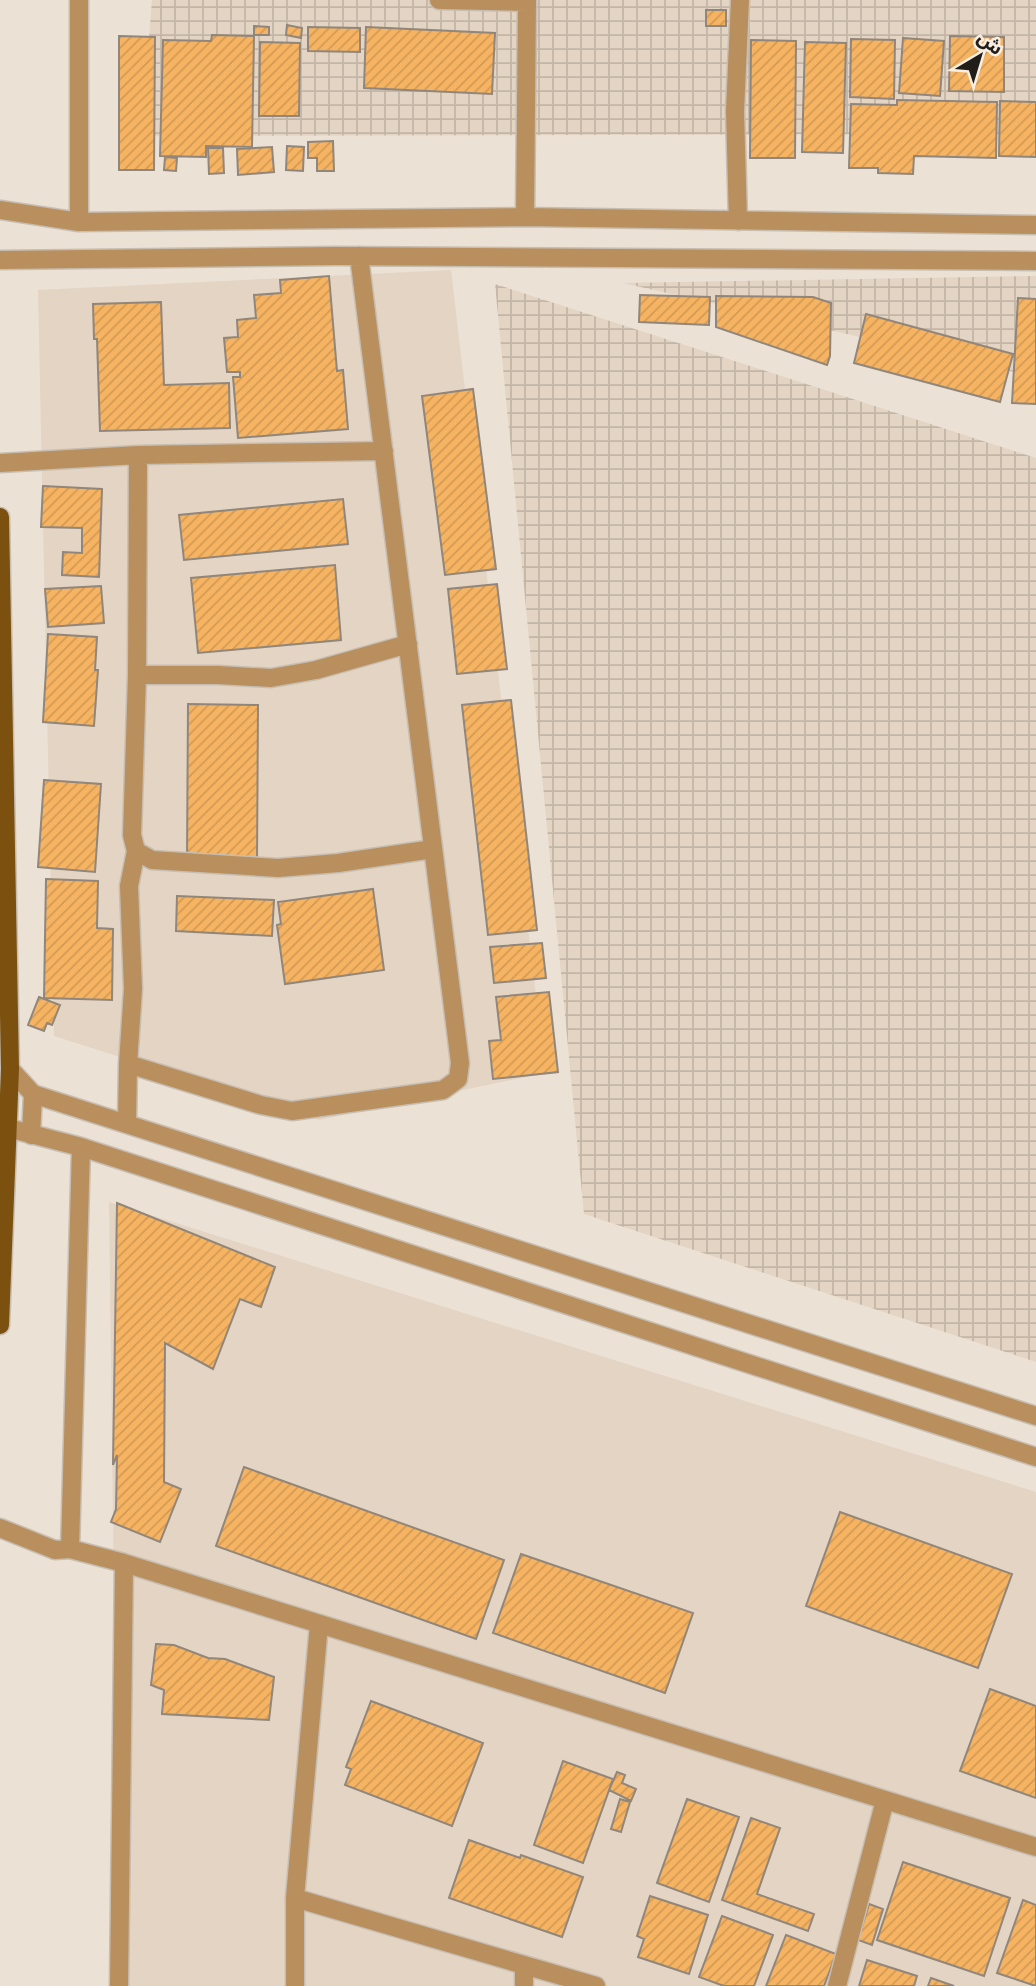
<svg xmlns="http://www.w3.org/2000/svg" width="1036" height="1986" viewBox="0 0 1036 1986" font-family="'Open Sans','Noto Sans Arabic',sans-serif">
  <defs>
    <pattern id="industrial-grid" width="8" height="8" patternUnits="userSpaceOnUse" patternTransform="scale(1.75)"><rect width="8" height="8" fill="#e4d4c3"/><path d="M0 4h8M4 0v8" fill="none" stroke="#c3b6a7"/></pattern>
    <pattern id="building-hatch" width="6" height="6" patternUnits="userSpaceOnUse" patternTransform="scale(1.75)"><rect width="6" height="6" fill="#f6b462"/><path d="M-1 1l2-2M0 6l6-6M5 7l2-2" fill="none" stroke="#d39a54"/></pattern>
  </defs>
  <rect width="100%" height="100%" fill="#ebe1d5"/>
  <path fill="#e4d4c3" d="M451,270L545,1073L319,1120L54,1036L38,290Z
    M109,1202L1036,1492V1986H119Z"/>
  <path fill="url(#industrial-grid)" d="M152,0H1036V134L141,136Z
    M1036,276V377L623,283Z
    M495,284L1036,458V1362L584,1214Z"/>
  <path fill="url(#building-hatch)" stroke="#90867c" stroke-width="2" d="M706,10H726V26H706Z
    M287,25L302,28L301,38L286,35Z
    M254,26L269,27V35H254Z
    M308,27L360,28V52L308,51Z
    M366,27L495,33L492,94L364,88Z
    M212,35L254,36L252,147L206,146V157L160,156L163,40L211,41Z
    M119,36L155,37L154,170H119Z
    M950,36L1004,37V92L949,91Z
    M903,38L944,41L940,96L899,93Z
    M851,39L895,40L894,99L850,97Z
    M751,40L796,41L795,158H750Z
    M260,42L300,43L299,116H259Z
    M805,42L846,43L843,153L802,152Z
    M897,100L997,102L996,158L914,156L913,174L878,173V168H849L851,104L897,105Z
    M1000,101L1036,102V157L999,156Z
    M333,141L334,171H317V158H308V142Z
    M287,146L304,147L303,171L286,170Z
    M272,147L274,172L238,175L237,149Z
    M208,148H223L224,173L209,174Z
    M165,157L177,158L176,171L164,170Z
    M329,276L337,371L343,370L348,429L238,438L233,377H240V372H227L224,338L238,337L237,320L256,318L254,295L281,293L280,280Z
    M640,295L710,297L709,325L639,322Z
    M716,296L813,297L831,303L830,356L827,365L716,327Z
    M1018,298L1036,299V404L1012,403Z
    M161,302L164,385L229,383L230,428L100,431L97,339H94L93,304Z
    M866,314L1013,354L1000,402L854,363Z
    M473,389L496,569L445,575L422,396Z
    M43,486L102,489L99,577L62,575L63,552L82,553V528L41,527Z
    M343,499L348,544L184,560L179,515Z
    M335,565L341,640L198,653L191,578Z
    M497,584L507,669L457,674L448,589Z
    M101,586L104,623L48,627L45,589Z
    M48,634L97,637L95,670H98L94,726L43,722Z
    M511,700L537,930L488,935L462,705Z
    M188,704L258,705L257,862L187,861Z
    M44,780L101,784L95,872L38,867Z
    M46,879L98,881L97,928L113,929L112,1000L44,998Z
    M373,889L384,970L285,984L277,925L281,924L278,902Z
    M177,896L274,900L272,936L176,931Z
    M542,943L546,978L494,983L490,947Z
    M549,992L558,1072L493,1079L489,1041L501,1040L496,997Z
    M39,997L60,1005L52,1025L47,1023L44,1031L28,1025Z
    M117,1203L275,1267L261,1307L240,1299L213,1369L165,1343L164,1482L181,1489L160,1542L111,1522L116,1509L117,1455L113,1465Z
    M244,1467L504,1560L476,1639L216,1546Z
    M840,1512L1012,1574L978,1668L806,1606Z
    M521,1554L693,1613L665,1693L493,1633Z
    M156,1644L174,1645L208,1658L225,1659L274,1677L269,1720L162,1714L164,1690L151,1685Z
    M990,1689L1036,1706V1798L960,1771Z
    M371,1701L483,1743L452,1826L345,1785L351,1769L346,1767Z
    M563,1761L613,1779L583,1863L534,1845Z
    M617,1772L625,1775L622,1783L636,1789L631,1801L609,1790Z
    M620,1799L630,1802L621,1832L611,1829Z
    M687,1799L739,1817L709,1902L657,1883Z
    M751,1818L780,1828L757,1894L814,1914L808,1931L722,1900Z
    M469,1840L520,1858L521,1855L583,1877L562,1937L449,1898Z
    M903,1862L1010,1898L984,1976L877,1940Z
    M650,1896L708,1915L689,1974L638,1957L644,1939L637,1936Z
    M1023,1900L1036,1905V1986L997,1973Z
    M869,1904L883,1909L872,1945L858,1940Z
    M722,1916L773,1935L754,1986H724L699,1977Z
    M786,1935L836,1954L824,1986H766Z
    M867,1960L917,1976L914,1986H859Z
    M931,1978L954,1986H928Z"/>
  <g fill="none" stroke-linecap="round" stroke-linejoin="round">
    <g stroke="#c7beb3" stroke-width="21">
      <path id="minor" d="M439,0L527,2
        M0,210L79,222L525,217L1036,225
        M525,217L527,0
        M738,221L735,111L740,0
        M79,222V0
        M0,260L335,256L1036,261
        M138,455L137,675L132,835L136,851L152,860L278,868L338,863L433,849
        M0,463L138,455L384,451
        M137,675H218L271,678L316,670L408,644
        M128,1064L261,1105L292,1111L443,1090L458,1079L460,1063L359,256
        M10,1069L33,1094L1036,1416
        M127,1123L128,1064L133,989L129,886L136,851
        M8,1128L81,1147L1036,1457
        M31,1135L33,1094
        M0,1528L55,1550L70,1549L124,1563L1036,1847
        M70,1549L81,1147
        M295,1898L596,1986
        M524,1966V1986
        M119,1986L124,1563
        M295,1986V1898L319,1624
        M837,1986L885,1800"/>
    </g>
    <g stroke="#c7beb3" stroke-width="21">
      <path id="major" d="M0,517L10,1069L0,1325"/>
    </g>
    <use href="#minor" stroke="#b98f5e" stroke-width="18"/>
    <use href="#major" stroke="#7c5110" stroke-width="18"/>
  </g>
  <g transform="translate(980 56) rotate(38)" stroke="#f9eee2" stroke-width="5" paint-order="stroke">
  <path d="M0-5L12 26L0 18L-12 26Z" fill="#211d19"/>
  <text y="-10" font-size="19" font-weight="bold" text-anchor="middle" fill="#211d19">ش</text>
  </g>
</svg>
